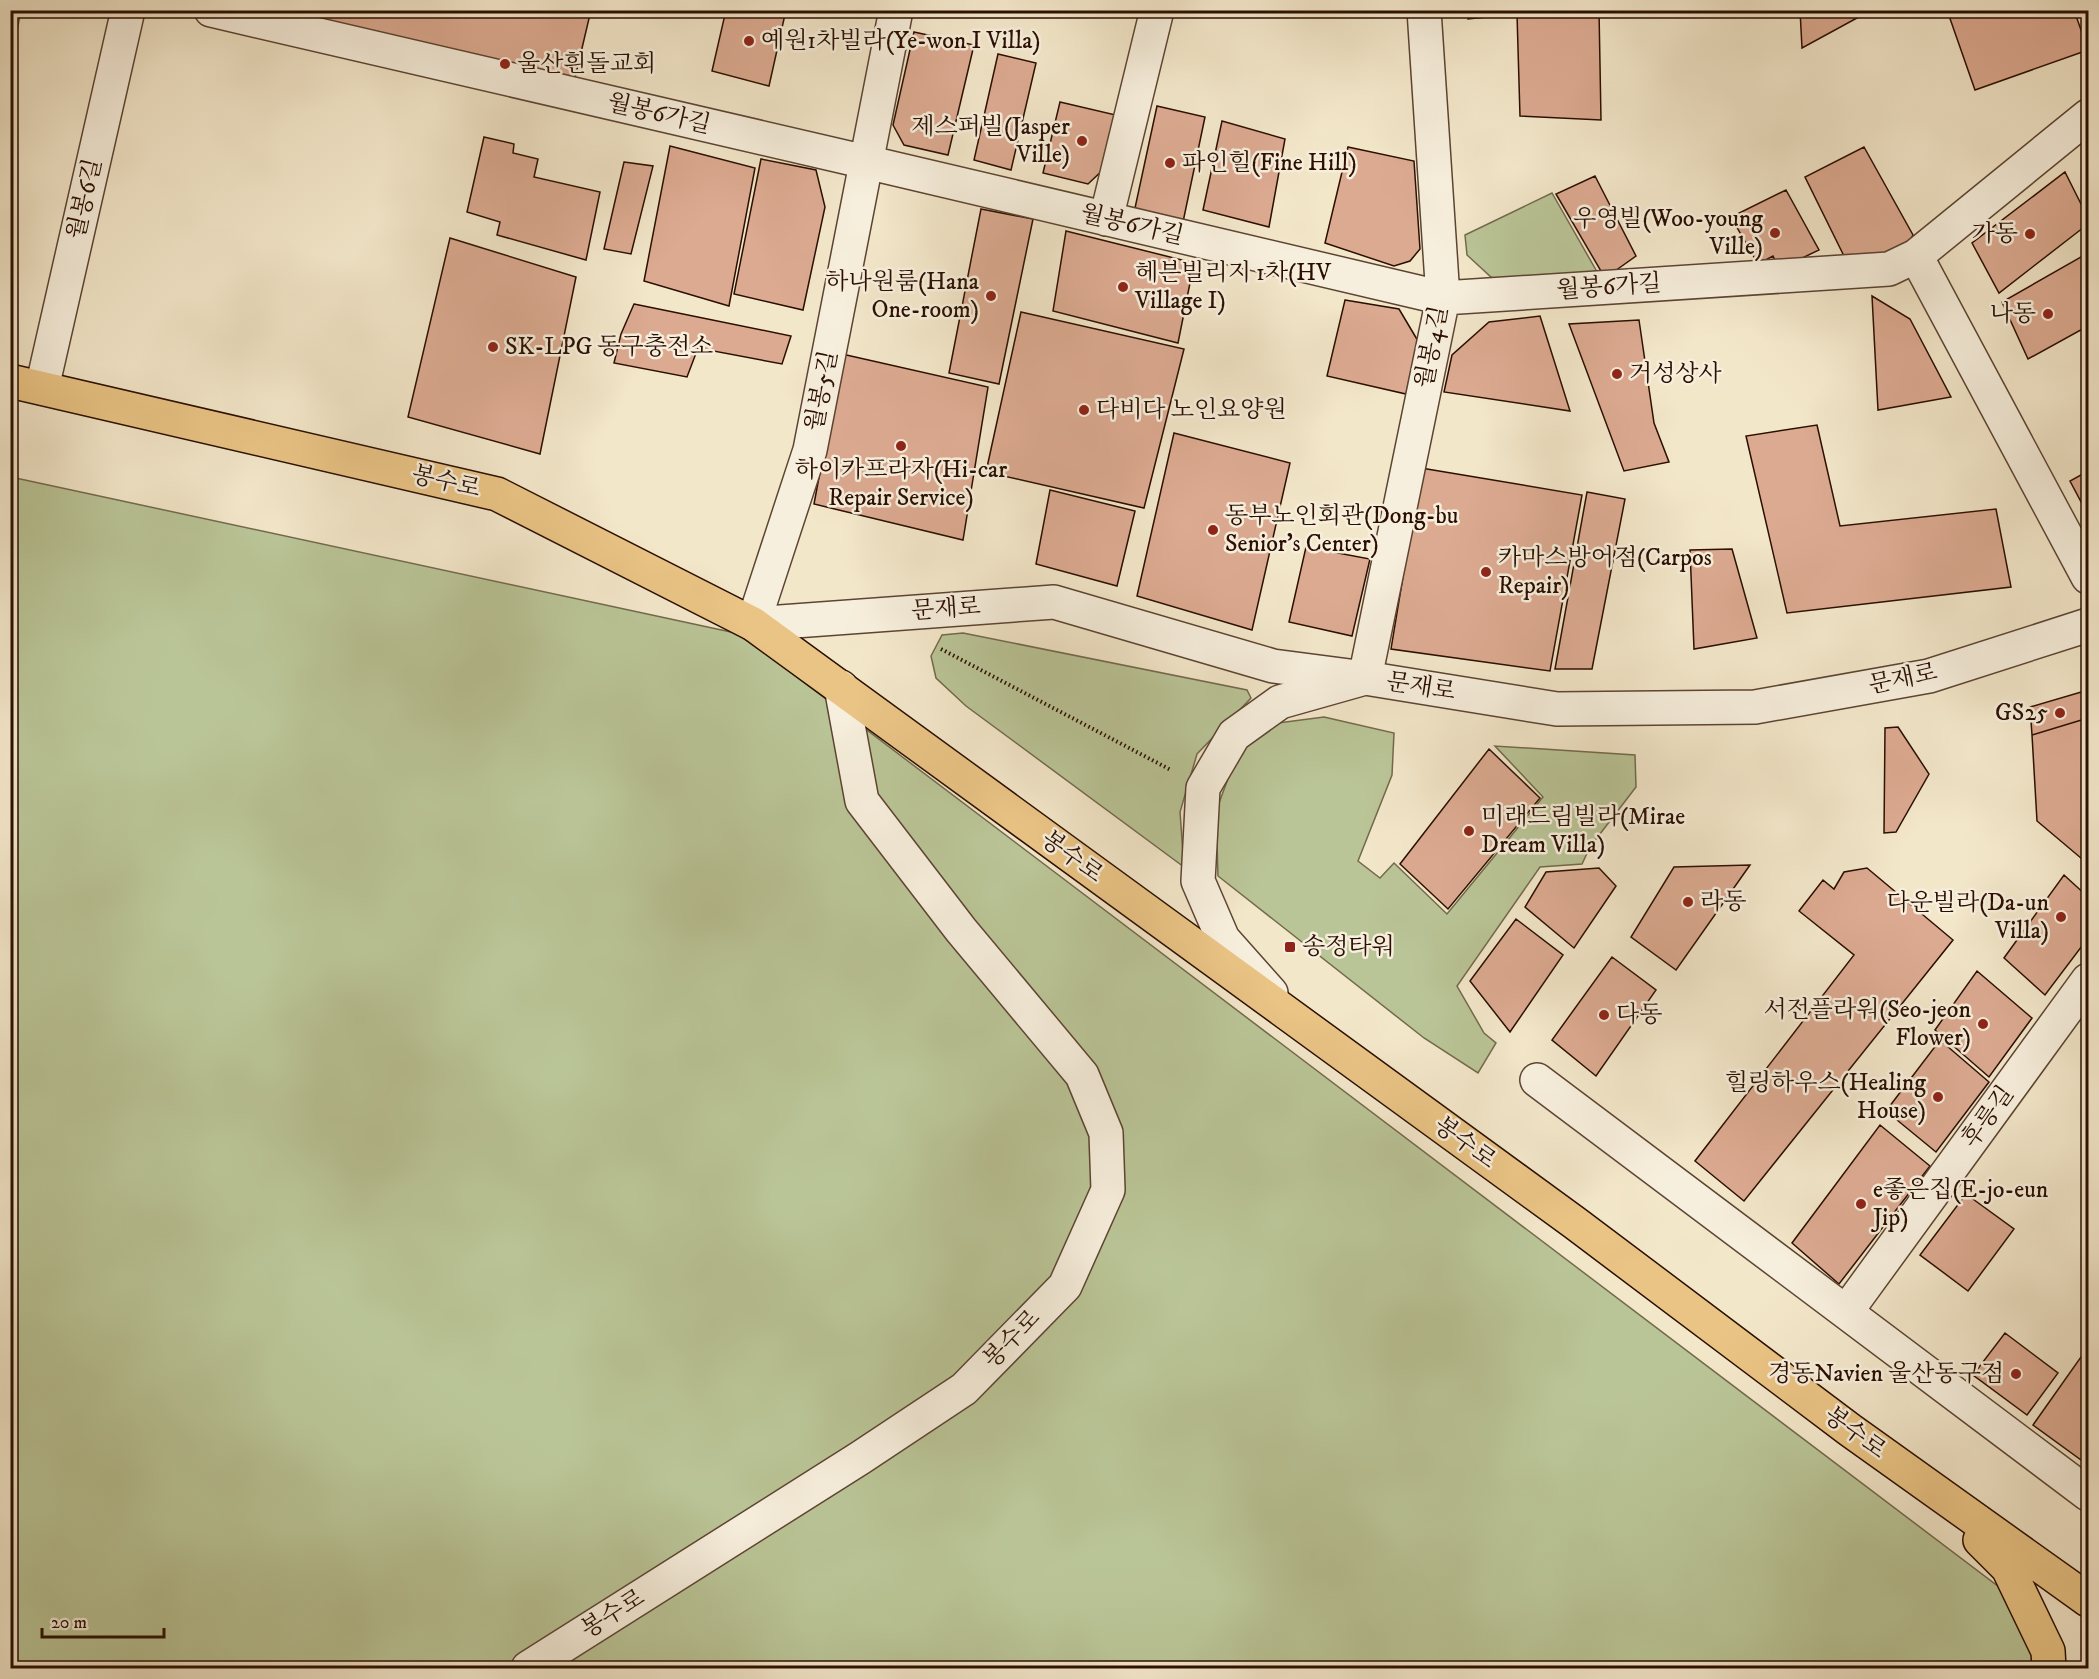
<svg xmlns="http://www.w3.org/2000/svg" width="2099" height="1679" viewBox="0 0 2099 1679" font-family="'IM FELL DW Pica','Noto Serif KR',serif">
  <rect width="100%" height="100%" fill="#f3e7ca"/>
  <filter id="stains"><feTurbulence type="fractalNoise" baseFrequency=".00333" numOctaves="4"/><feColorMatrix values="0 0 0 0 .2 0 0 0 0 .09 0 0 0 0 .02 0 0 0 .5 -.17"/></filter>
  <radialGradient id="worn" r=".72"><stop offset=".6" stop-color="#630" stop-opacity="0"/><stop offset="1" stop-color="#630" stop-opacity=".3"/></radialGradient>
  <path fill="#bac597" stroke="#726a4c" stroke-width="1.5" d="M11,10L21,11L11,60L10,11Z
    M1552,193L1600,277L1505,283L1491,277L1467,255L1465,235Z
    M11,477L740,634L2003,1590L2039,1668H11Z
    M963,633L1247,690L1251,698L1197,754L1180,812L1184,867L966,706L936,678L931,656L942,635Z
    M1324,717L1394,733L1392,775L1358,861L1380,878L1394,863L1447,914L1543,797L1495,746L1635,755L1636,787L1590,847L1582,864L1540,867L1457,986L1484,1033L1496,1043L1478,1073L1424,1038L1218,876L1216,811L1239,749L1270,724Z"/>
  <path fill="#dcaa91" stroke="#2a0e00" stroke-width="1.5" d="M300,10H591L571,95L294,33Z
    M726,10H786L769,86L712,71Z
    M1468,10H1599L1601,120L1520,116L1517,14L1468,19Z
    M1800,10H1868V12L1802,48Z
    M1947,10H2021L2022,12L2028,10H2074L2088,50L1975,90Z
    M914,32L974,45L948,155L904,145L893,125Z
    M998,54L1036,63L1011,170L974,160Z
    M1060,102L1120,116L1107,166L1088,184L1043,173Z
    M1157,106L1205,117L1183,222L1135,208Z
    M1222,121L1285,139L1269,227L1203,210Z
    M484,137L514,144L513,153L538,159L534,177L600,192L586,260L497,235L500,222L467,212Z
    M670,146L755,168L729,306L644,281Z
    M1348,147L1414,161L1420,249L1410,261L1394,266L1325,243Z
    M1864,147L1913,235L1906,248L1890,254L1844,256L1805,177Z
    M761,159L816,170L825,207L803,310L734,294Z
    M624,162L653,166L631,254L604,249Z
    M2065,172L2088,218V224L1999,293L1972,243Z
    M1595,176L1636,256L1605,278L1556,194Z
    M1786,190L1819,250L1779,269L1773,256L1758,264L1731,217Z
    M981,209L1033,219L999,384L949,373Z
    M1066,231L1194,263L1178,343L1053,311Z
    M450,238L576,277L540,454L408,417Z
    M2088,253V326L2028,359L2002,302Z
    M1872,296L1910,319L1951,397L1878,410Z
    M1345,300L1399,309L1418,341L1406,394L1327,376Z
    M634,304L791,336L782,364L698,348L687,377L614,363L621,334Z
    M1021,312L1184,349L1144,508L986,472Z
    M1540,316L1570,411L1444,392L1452,355L1489,322Z
    M1639,320L1654,423L1669,462L1624,471L1569,324Z
    M842,354L988,387L963,540L814,504Z
    M1817,425L1840,526L1996,509L2011,587L1787,613L1746,436Z
    M1174,433L1290,463L1252,630L1137,596Z
    M1421,468L1582,495L1550,671L1391,649Z
    M2088,471V515L2070,481Z
    M1050,490L1135,511L1117,586L1036,564Z
    M1587,492L1625,499L1592,669H1555Z
    M1306,547L1370,559L1352,636L1289,622Z
    M1732,549L1757,638L1694,649L1690,550Z
    M2088,690V718L2032,735L2030,707Z
    M2088,718V864L2037,821L2032,735Z
    M1898,727L1929,774L1896,832L1884,833L1885,728Z
    M1489,749L1540,798L1448,909L1400,864Z
    M1750,865L1676,970L1631,937L1674,867Z
    M1599,868L1616,886L1574,948L1525,907L1546,872Z
    M1867,868L1953,940L1744,1201L1695,1161L1854,955L1799,911L1823,880L1834,889L1844,872Z
    M2064,875L2088,897V938L2045,995L2004,958Z
    M1516,919L1563,955L1510,1032L1470,981Z
    M1612,957L1656,990L1596,1076L1552,1040Z
    M1977,971L2032,1018L1989,1077L1935,1030Z
    M1940,1040L1989,1082L1936,1152L1886,1111Z
    M1880,1125L1930,1166L1839,1284L1792,1243Z
    M1966,1194L2014,1229L1968,1291L1920,1255Z
    M2005,1333L2058,1373L2027,1415L1973,1375Z
    M2088,1347V1465L2033,1425Z"/>
  <g fill="none" stroke-linecap="round" stroke-linejoin="round">
    <g stroke="#5c4432" stroke-width="36">
      <path id="minor" d="M211,10L866,162L1443,298L1889,269L1916,256L2088,116
        M896,10L810,450L753,624L1054,602L1273,666L1365,678L1557,709L1755,707L1929,676L2088,625
        M1106,219L1157,10
        M1916,256L2088,577
        M42,388L128,10
        M1271,993L1223,939L1198,881L1203,788L1234,735L1280,702L1365,678L1443,298L1424,10
        M1537,1080L2088,1494
        M1846,1312L2088,980
        M528,1668L860,1458L964,1389L1065,1286L1108,1190L1106,1133L1082,1075L961,930L862,801L841,687"/>
    </g>
    <g stroke="#2a0e00" stroke-width="36">
      <path id="major" d="M10,381L497,494L753,624L1575,1223L1850,1430L2088,1600
        M1980,1540L2008,1568L2048,1651L2049,1668"/>
    </g>
    <path stroke="#2a0e00" stroke-width="4" stroke-dasharray="1.5 3" stroke-linecap="butt" d="M941,649L1171,770"/>
    <use href="#minor" stroke="#f7efdd" stroke-width="33"/>
    <use href="#major" stroke="#eac485" stroke-width="33"/>
  </g>
  <g fill="#8f2418" stroke="#f7efdd" stroke-width="2">
    <circle cx="749" cy="41" r="6"/>
    <circle cx="505" cy="64" r="6"/>
    <circle cx="1082" cy="141" r="6"/>
    <circle cx="1170" cy="163" r="6"/>
    <circle cx="1775" cy="233" r="6"/>
    <circle cx="2030" cy="234" r="6"/>
    <circle cx="1123" cy="287" r="6"/>
    <circle cx="991" cy="296" r="6"/>
    <circle cx="2048" cy="314" r="6"/>
    <circle cx="493" cy="347" r="6"/>
    <circle cx="1617" cy="374" r="6"/>
    <circle cx="1084" cy="410" r="6"/>
    <circle cx="901" cy="446" r="6"/>
    <circle cx="1213" cy="530" r="6"/>
    <circle cx="1486" cy="572" r="6"/>
    <circle cx="2060" cy="713" r="6"/>
    <circle cx="1469" cy="831" r="6"/>
    <circle cx="1688" cy="902" r="6"/>
    <circle cx="2061" cy="917" r="6"/>
    <rect x="1284" y="941" width="12" height="12" rx="3"/>
    <circle cx="1604" cy="1015" r="6"/>
    <circle cx="1983" cy="1024" r="6"/>
    <circle cx="1938" cy="1097" r="6"/>
    <circle cx="1861" cy="1204" r="6"/>
    <circle cx="2016" cy="1374" r="6"/>
  </g>
  <g text-anchor="middle" dominant-baseline="central" stroke-width="5" stroke-linejoin="round" paint-order="stroke">
    <g font-size="24" fill="#2a0e00" stroke="#f7efdd" text-anchor="start">
      <text x="761" y="41">예원1차빌라(Ye-won I Villa)</text>
      <text x="517" y="64">울산흰돌교회</text>
      <text x="1070" y="127" text-anchor="end">제스퍼빌(Jasper<tspan x="1070" dy="28">Ville)</tspan></text>
      <text x="1182" y="163">파인힐(Fine Hill)</text>
      <text x="1763" y="219" text-anchor="end">우영빌(Woo-young<tspan x="1763" dy="28">Ville)</tspan></text>
      <text x="2018" y="234" text-anchor="end">가동</text>
      <text x="1135" y="273">헤븐빌리지 1차(HV<tspan x="1135" dy="28">Village I)</tspan></text>
      <text x="979" y="282" text-anchor="end">하나원룸(Hana<tspan x="979" dy="28">One-room)</tspan></text>
      <text x="2036" y="314" text-anchor="end">나동</text>
      <text x="505" y="347">SK-LPG 동구충전소</text>
      <text x="1629" y="374">거성상사</text>
      <text x="1096" y="410">다비다 노인요양원</text>
      <text x="901" y="470" text-anchor="middle">하이카프라자(Hi-car<tspan x="901" dy="28">Repair Service)</tspan></text>
      <text x="1225" y="516">동부노인회관(Dong-bu<tspan x="1225" dy="28">Senior's Center)</tspan></text>
      <text x="1498" y="558">카마스방어점(Carpos<tspan x="1498" dy="28">Repair)</tspan></text>
      <text x="2048" y="713" text-anchor="end">GS25</text>
      <text x="1481" y="817">미래드림빌라(Mirae<tspan x="1481" dy="28">Dream Villa)</tspan></text>
      <text x="1700" y="902">라동</text>
      <text x="2049" y="903" text-anchor="end">다운빌라(Da-un<tspan x="2049" dy="28">Villa)</tspan></text>
      <text x="1302" y="947">송정타워</text>
      <text x="1971" y="1010" text-anchor="end">서전플라워(Seo-jeon<tspan x="1971" dy="28">Flower)</tspan></text>
      <text x="1616" y="1015">다동</text>
      <text x="1926" y="1083" text-anchor="end">힐링하우스(Healing<tspan x="1926" dy="28">House)</tspan></text>
      <text x="1873" y="1190">e좋은집(E-jo-eun<tspan x="1873" dy="28">Jip)</tspan></text>
      <text x="2004" y="1374" text-anchor="end">경동Navien 울산동구점</text>
    </g>
    <g font-size="24" fill="#2a0e00" stroke="#f7efdd">
      <text transform="translate(659 114) rotate(13)">월봉6가길</text>
      <text transform="translate(85 199) rotate(-77)">월봉6길</text>
      <text transform="translate(1132 225) rotate(13)">월봉6가길</text>
      <text transform="translate(1609 287) rotate(-4)">월봉6가길</text>
      <text transform="translate(1432 347) rotate(-79)">월봉4길</text>
      <text transform="translate(822 391) rotate(-79)">월봉5길</text>
      <text transform="translate(446 482) rotate(13)">봉수로</text>
      <text transform="translate(946 609) rotate(-4)">문재로</text>
      <text transform="translate(1903 679) rotate(-12)">문재로</text>
      <text transform="translate(1421 687) rotate(9)">문재로</text>
      <text transform="translate(1072 857) rotate(36)">봉수로</text>
      <text transform="translate(1988 1117) rotate(-54)">후릉길</text>
      <text transform="translate(1465 1143) rotate(36)">봉수로</text>
      <text transform="translate(1012 1339) rotate(-46)">봉수로</text>
      <text transform="translate(1855 1433) rotate(36)">봉수로</text>
      <text transform="translate(613 1614) rotate(-32)">봉수로</text>
    </g>
  </g>
  <rect width="2099" height="1679" fill="none" stroke="#f3e7ca" stroke-width="36"/>
  <rect x="12" y="12" width="2075" height="1655" fill="none" stroke="#2a0e00" stroke-width="3"/>
  <rect x="18" y="18" width="2063" height="1643" fill="none" stroke="#2a0e00" stroke-width="1.5"/>
  <path d="M42 1628v9h122v-9" fill="none" stroke="#2a0e00" stroke-width="3"/>
  <text x="51" y="1628" font-size="18" fill="#2a0e00" stroke="#f7efdd" stroke-width="4.5" paint-order="stroke">20 m</text>
  <rect width="100%" height="100%" filter="url(#stains)"/>
  <rect width="100%" height="100%" fill="url(#worn)"/>
</svg>
